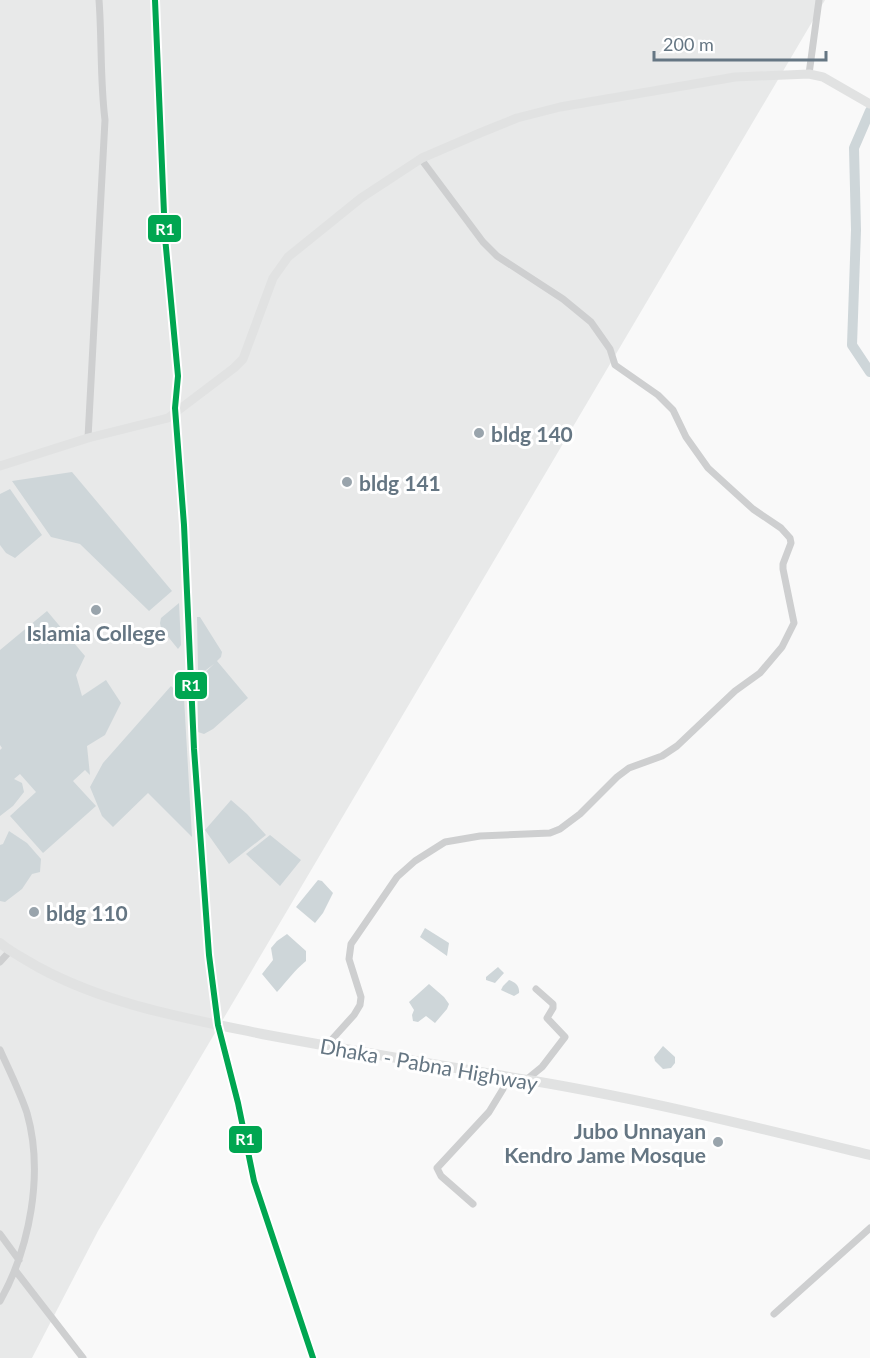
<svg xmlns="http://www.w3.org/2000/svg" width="870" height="1358" viewBox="0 0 870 1358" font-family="Lato,sans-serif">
  <rect width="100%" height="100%" fill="#f9f9f9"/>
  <path fill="#e8e9e9" d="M0,0H825L98,1231L32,1358H0Z"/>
  <path fill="#ced6d9" d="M72,472L172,591L149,611L80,544L51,537L12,481Z
    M10,489L42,535L15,558L6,553L0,545V494Z
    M179,603L181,645L178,649L161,628L160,623L161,618Z
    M47,611L85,656L76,675L82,696L106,680L121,703L105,735L87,746L90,775L85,770L73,781L96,806L43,853L10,816L36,792L20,774L14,779L22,783L24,792L13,806L0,816V750L2,748L0,745V650Z
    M197,617H200L222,652L221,657L217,661L248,698L213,729L204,734L198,732V679L214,664L202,673L198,670Z
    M171,686L184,698L192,837L148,793L113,827L102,816L90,787L103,763Z
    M231,800L247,814L266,835L229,864L205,830Z
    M9,831L27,843L41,859L40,872L32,874L22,889L5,902L0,901V845L3,844Z
    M270,835L301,860L280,886L246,854Z
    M318,880L322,881L333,893L323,913L315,923L296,907Z
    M425,928L449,943L447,956L420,937Z
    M287,934L306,951V961C295,970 287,981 277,992L262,974L273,960L271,948L277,941Z
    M498,967L504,973L495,983L486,980V977Z
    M509,980C515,982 520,986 519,993L514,996L501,990L503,986Z
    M429,984L444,997L449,1004L447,1009L435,1023L426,1016L418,1022L413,1021L412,1015L414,1010L409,1002Z
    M663,1046L675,1057V1063L671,1068L663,1069L655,1061L654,1057Z"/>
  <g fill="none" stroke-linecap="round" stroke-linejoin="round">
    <path stroke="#ced6d9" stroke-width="10" d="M870,111L854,148L856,230L852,345L870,372"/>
    <path stroke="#cecfd0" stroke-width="7" d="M809,74L819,0
      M88,438L105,120C100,80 102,40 99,0
      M0,962L10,951
      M326,1046L354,1015L360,1005L361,997L349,959L351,944L397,877L415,861L445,842L480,836L550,833L560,829L580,814L617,777L629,768L662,756L677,746L735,691L760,673L782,647L794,623L783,569V564L791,543L790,538L781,528L753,509L708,468L686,437L673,410L658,395L615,365L610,349L591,322L563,299L497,256L483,242L421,159
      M0,1050C9,1070 20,1092 27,1113C44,1173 30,1248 0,1301
      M526,1080L542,1067L565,1037L547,1018L553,1008V1004L536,989
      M473,1204L441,1176L437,1168L489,1112L503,1089L505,1077
      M0,1234L19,1260
      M15,1270L83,1358
      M774,1314L870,1228"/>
    <path stroke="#e1e2e2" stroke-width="9" d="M0,466L88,438L168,418L234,368L243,359L273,278L288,257L361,198L422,158L480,133L517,118L560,107L735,77L809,74L823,77L870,104"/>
    <path stroke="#e1e2e2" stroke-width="10" d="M0,943C12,953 25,959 38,967C108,1005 185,1018 262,1034C353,1051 443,1066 534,1081C647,1100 759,1128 870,1155"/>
    <g stroke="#fff" stroke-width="10">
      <path id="rail-1" d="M155,0L165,237L178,376L175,408L184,525L194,749L209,955L218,1025L238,1103L254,1181L313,1358"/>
    </g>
    <use href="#rail-1" stroke="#00a651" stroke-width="6"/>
  </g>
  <g fill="#99a4ac" stroke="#fff" stroke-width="2">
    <circle cx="479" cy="433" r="6"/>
    <circle cx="347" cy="482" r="6"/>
    <circle cx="96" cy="610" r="6"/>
    <circle cx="34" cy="912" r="6"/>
    <circle cx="718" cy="1142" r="6"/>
  </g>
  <g text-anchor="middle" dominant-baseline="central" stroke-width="6" stroke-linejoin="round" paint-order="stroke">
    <g font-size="21" font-weight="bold" fill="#657683" stroke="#fff" text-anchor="start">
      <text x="491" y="433">bldg 140</text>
      <text x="359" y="482">bldg 141</text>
      <text x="96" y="632" text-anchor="middle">Islamia College</text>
      <text x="46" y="912">bldg 110</text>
      <text x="706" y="1130" text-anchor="end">Jubo Unnayan<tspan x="706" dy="24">Kendro Jame Mosque</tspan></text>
    </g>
    <g font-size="21" fill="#657683" stroke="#fff">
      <text transform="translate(429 1064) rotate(10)">Dhaka - Pabna Highway</text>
    </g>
  </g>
  <g stroke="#fff" stroke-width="2">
    <rect x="147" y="214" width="35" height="29" rx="6" fill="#00a651"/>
    <rect x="174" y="671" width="34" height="29" rx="6" fill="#00a651"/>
    <rect x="228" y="1125" width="35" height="29" rx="6" fill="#00a651"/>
  </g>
  <g font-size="16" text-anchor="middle" font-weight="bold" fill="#fff">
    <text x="165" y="235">R1</text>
    <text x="191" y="691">R1</text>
    <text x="245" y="1145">R1</text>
  </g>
  <path d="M654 51v9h172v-9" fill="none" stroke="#657683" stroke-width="3"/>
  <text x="663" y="51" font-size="18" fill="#657683" stroke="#ffffff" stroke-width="4.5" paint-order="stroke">200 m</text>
</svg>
